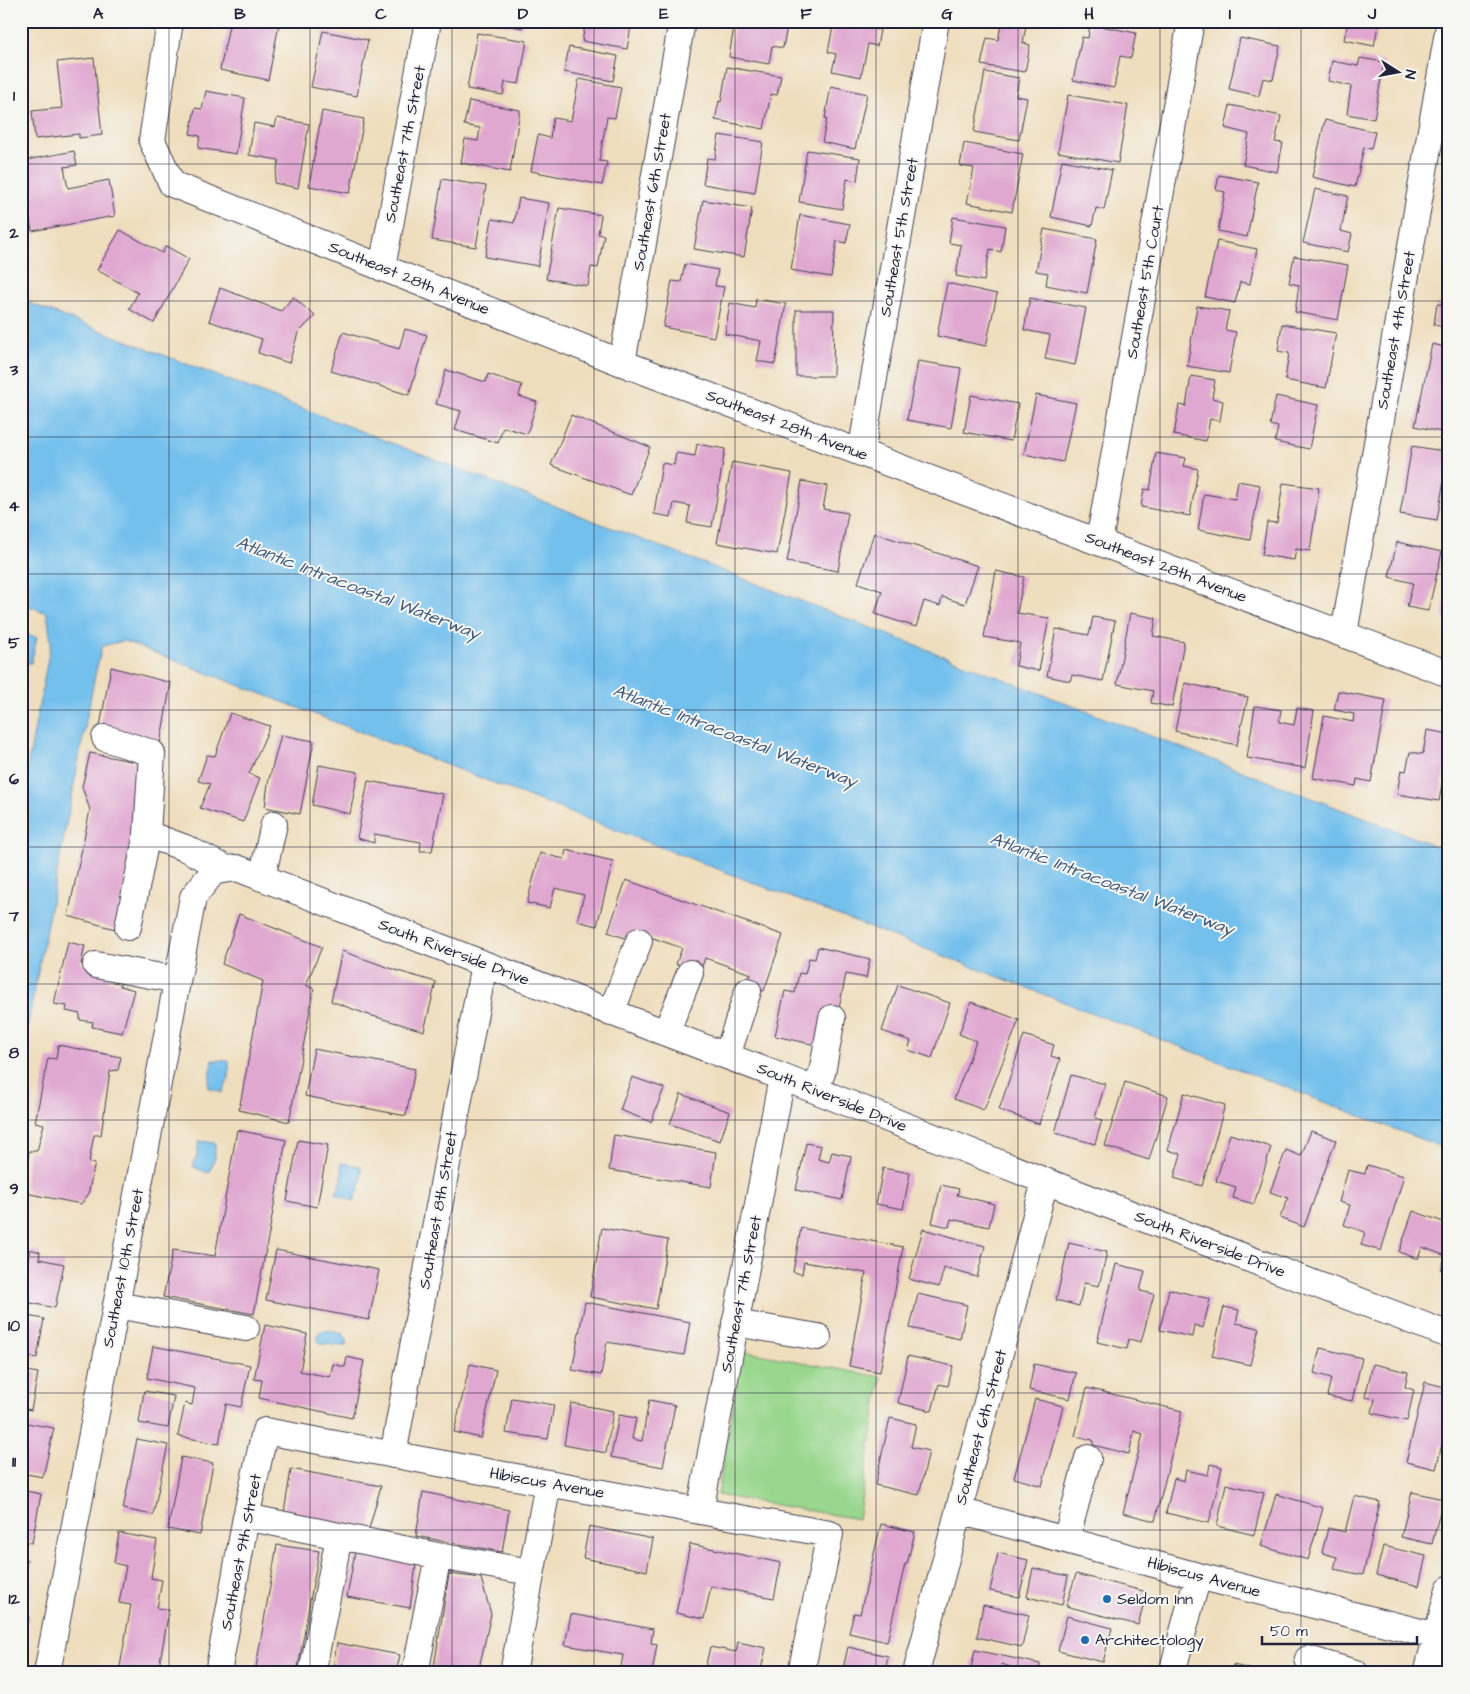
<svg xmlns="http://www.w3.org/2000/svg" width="1470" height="1694" viewBox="0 0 1470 1694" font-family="'Architects Daughter',sans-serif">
  <rect width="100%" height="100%" fill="#f6f6f2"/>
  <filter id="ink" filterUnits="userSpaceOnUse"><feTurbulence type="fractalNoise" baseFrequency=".02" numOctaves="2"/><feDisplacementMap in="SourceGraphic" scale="10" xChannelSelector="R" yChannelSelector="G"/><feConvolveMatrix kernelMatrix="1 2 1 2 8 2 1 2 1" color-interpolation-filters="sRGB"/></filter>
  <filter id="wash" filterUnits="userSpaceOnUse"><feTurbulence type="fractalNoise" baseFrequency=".0096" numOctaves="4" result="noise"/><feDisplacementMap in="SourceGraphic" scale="20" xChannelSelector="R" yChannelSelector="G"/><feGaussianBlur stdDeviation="1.12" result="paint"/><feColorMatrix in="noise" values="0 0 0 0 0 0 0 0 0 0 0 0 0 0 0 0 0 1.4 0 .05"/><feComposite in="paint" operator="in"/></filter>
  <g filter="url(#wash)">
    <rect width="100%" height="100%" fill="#efdebd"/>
    <path fill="#98d78d" stroke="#5d7c64" d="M742,1351L881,1377L858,1519L718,1495Z"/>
    <path fill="#73c0ed" stroke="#4a7194" d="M21,300L1449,851V1150L124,641L102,646L95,675L21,1060V801L51,642L47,613L21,603Z
      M21,634L37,637L31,663L21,662Z
      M213,1060L229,1061V1078L222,1093L208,1087Z
      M199,1141L215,1143V1158L209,1173L193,1167L197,1155Z
      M341,1163L361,1166V1184L354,1201L336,1194L342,1180Z
      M328,1330L343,1334L347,1339L346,1346C337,1346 329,1344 321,1344L318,1340V1334L321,1331Z"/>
    <g id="blocks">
      <path fill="#e0a7d0" d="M230,21H260L279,25L268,80L220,70Z
        M334,21H375L373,29Z
        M487,21H523L522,28Z
        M586,21H632L627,49L582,41Z
        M735,21H788L783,48L772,46L769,64L729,57Z
        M834,21L880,30L877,46L868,44L861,77L832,71L836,54L828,52Z
        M1002,21H1039L1038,27L1026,25L1023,43L1030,45L1025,72L981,65L987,38L998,40Z
        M1249,21H1282L1281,28Z
        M1348,21H1379L1374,46L1344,40Z
        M1090,24L1136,33L1131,58L1120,56L1114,88L1073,80L1082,37L1088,38Z
        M323,31L368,40L357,96L311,87Z
        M477,33L527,41L519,84L505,82L503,95L467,89Z
        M1240,38L1280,46L1273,80L1263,78L1259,96L1229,89Z
        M569,47L618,56L613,81L564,72Z
        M94,58L102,135L79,138V134L35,139L32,111L62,108L57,62Z
        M1360,58L1384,62L1374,119L1347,114L1351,86L1328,81L1332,61L1358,66Z
        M727,67L781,76L777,95L771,94L764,129L715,120L719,101L721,102Z
        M985,72L1019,78L1016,96L1027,98L1019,140L974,132Z
        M579,79L621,87L615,118L607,117L599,161L607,162L602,185L531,171L538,135L550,138L553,118L571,121Z
        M831,86L867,94L855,149L822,142L827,118H825Z
        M206,91L245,98L236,154L198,148L200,136L190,134L195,108L202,109Z
        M1068,95L1128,105L1118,163L1058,152Z
        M469,101L520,110L510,172L461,163L465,139L478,141L480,128L464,125Z
        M1230,105L1281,116L1275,142L1283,143L1277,172L1243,165L1249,134L1225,128Z
        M322,111L364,119L350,193L309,186Z
        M277,118L309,124L298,188L274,183L279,160L249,155L254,123L275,127Z
        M1325,120L1375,132L1371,149L1364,147L1355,187L1312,177Z
        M719,135L763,142L755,193L703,184L707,158L715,159Z
        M964,143L1023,154L1012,212L967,203L974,168L960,166Z
        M807,150L860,158L857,181L847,179L842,209L799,202Z
        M74,151L77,165L64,167L68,188L109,180L115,216L32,231L21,172V161Z
        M1062,160L1112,170L1104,210L1096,208L1092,226L1051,217Z
        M1219,175L1258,182L1247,237L1218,231L1225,192L1216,190Z
        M442,179L486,186L476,247L432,240Z
        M1315,189L1348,196L1341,231L1352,234L1348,252L1303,243Z
        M519,198L549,203L538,266L485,257L492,219L514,223Z
        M703,200L752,208L744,257L694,249Z
        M559,208L601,215L598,234L604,235L598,268L591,267L588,286L546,279Z
        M800,215L850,224L846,243L837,241L831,277L791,270Z
        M953,217L1005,226L1001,252L990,249L984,281L956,276L961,245L949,243Z
        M1044,229L1097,239L1087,293L1046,285L1048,273L1036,271Z
        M120,230L162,253L166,246L189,259L154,323L129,309L138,293L97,270Z
        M1217,241L1257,249L1250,284L1240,282L1235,303L1205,297Z
        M1294,256L1348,265L1338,320L1295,312L1299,285L1289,283Z
        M685,264L718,270L715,286L724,287L714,337L663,327L672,281L681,282Z
        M1448,267H1449V283L1445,282Z
        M947,283L997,294L986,346L937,336Z
        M220,288L281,311L293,297L315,316L298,333L289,363L258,353L262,339L209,321Z
        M1030,298L1086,308L1075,365L1045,359L1050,335L1024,330Z
        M756,299L786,304L775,364L757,361L761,341L725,334L730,303L755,308Z
        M1437,304L1449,305V328L1434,325Z
        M1197,306L1229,311L1225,330L1236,332L1229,373L1187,366Z
        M796,310H834L833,376H796Z
        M1282,324L1336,333L1326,388L1285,380L1289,353L1278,351Z
        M405,329L427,335L409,395L331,371L343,332L399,349Z
        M1432,344L1449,348V434L1415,426Z
        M918,361L961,368L951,428L907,420Z
        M446,370L486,382L488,374L522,385L519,396L537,402L527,434L503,427L498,443L455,430L461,411L436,404Z
        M1191,376L1215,380L1212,398L1223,401L1220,421L1210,419L1206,441L1174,435L1179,405L1186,406Z
        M971,395L1018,404L1011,441L964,432Z
        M1036,395L1076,403L1063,462L1024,454Z
        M1276,396L1318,405L1309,449L1275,442L1278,427L1270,425Z
        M571,415L650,447L631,495L551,465Z
        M697,444L725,449L712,527L687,523L690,506L674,503L671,517L654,514L662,463L674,465L676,453L695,456Z
        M1412,446L1449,452L1437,520L1400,514Z
        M1156,453L1186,458L1184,466L1198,469L1190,516L1141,507L1144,489L1150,490Z
        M732,462L792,473L777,554L717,543Z
        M802,481L827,486L823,509L848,513L838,571L787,562Z
        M1238,481L1260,485L1250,540L1198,530L1204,494L1235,499Z
        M1283,483L1319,488L1310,551L1296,549L1294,560L1262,555L1267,522L1277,523Z
        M874,533L978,566L965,604L942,597L940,606L924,601L916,627L875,614L882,591L858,583Z
        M1397,542L1442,552L1428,611L1407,607L1413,583L1389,577Z
        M996,571L1024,577L1017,613L1049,618L1039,671L1016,666L1020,643L984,637Z
        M1448,587H1449V617L1442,616Z
        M1130,613L1156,618L1153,636L1184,642L1172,707L1151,703L1153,691L1117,684Z
        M1093,617L1115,621L1103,681L1072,675L1070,681L1047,676L1056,629L1089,635Z
        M111,667L171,683L160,744L100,726Z
        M1185,683L1248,697L1237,745L1175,731Z
        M1338,691L1386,700L1371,782L1357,779L1356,786L1313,778L1324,716L1353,722L1354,714L1334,710Z
        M1255,706L1281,710L1279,722L1294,725L1297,708L1314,711L1305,768L1247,758Z
        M230,713L270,726L249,774L260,778L243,822L200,808L210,784L198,781L207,755L215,756Z
        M1427,730L1449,734V744L1439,801L1397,794L1401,770L1406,771L1410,752L1423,754Z
        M281,735L314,741L300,814L265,807L268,783Z
        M90,753L141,763L140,816L115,929L68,916L90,810L82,787Z
        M319,765L358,772L350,814L312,805Z
        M368,781L443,794L432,851H420L421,842L374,834V843L357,838Z
        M566,850L613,861L597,926L577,921L584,895L555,888L550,908L527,903L540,853L564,859Z
        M626,880L783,935L764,991L747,986L751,974L705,958L700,972L676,964L682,948L633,931L630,940L608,932Z
        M239,914L322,947L306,985L314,989L289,1122L239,1110L263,981L222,964Z
        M68,942L85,946L81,964L95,966L109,975L108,981L120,982V986L134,990L122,1033L92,1027L93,1022L80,1020V1014L66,1011L67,1006L54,1004Z
        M818,947L870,959L866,978L846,974L839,1008L816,1045L775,1036L785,991L795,993L799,973L805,974L809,958L815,959Z
        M342,951L398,971L436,982L424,1031L366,1014L331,1001Z
        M898,985L950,1003L932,1058L908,1050L911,1041L882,1031Z
        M971,1002L1019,1020L984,1110L954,1099L976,1041L959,1034Z
        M1024,1035L1054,1045L1051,1056L1060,1059L1039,1124L999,1110Z
        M58,1045L121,1057L118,1070L110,1071L101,1135H94L89,1162L95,1163L88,1195L81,1204L30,1194L25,1184L29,1151H37L44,1124L35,1122L48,1058L56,1059Z
        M314,1049L415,1069L406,1116L305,1096Z
        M1071,1075L1105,1084L1095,1118L1102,1120L1095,1144L1055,1133Z
        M632,1077L664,1088L651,1122L620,1110Z
        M1125,1082L1168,1096L1149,1160L1105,1146Z
        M1184,1093L1225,1105L1202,1186L1174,1178L1181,1154L1168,1150Z
        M681,1094L730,1112L720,1141L670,1124Z
        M237,1130L286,1140L254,1314L163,1297L173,1250L215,1256Z
        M1311,1131L1336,1140L1304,1227L1280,1218L1288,1198L1270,1192L1286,1150L1301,1156Z
        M1230,1134L1271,1147L1254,1204L1233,1198L1236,1187L1216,1181Z
        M614,1135L716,1152L711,1187L609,1170Z
        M298,1140L328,1145L317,1207L287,1201Z
        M806,1143L821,1146L818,1159L829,1162L832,1152L851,1156L842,1200L796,1190Z
        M1367,1165L1404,1176L1381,1251L1361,1245L1365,1232L1344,1225L1350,1205L1339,1202L1348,1170L1365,1174Z
        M883,1168L910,1173L903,1209L876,1204Z
        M941,1185L959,1189L957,1195L994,1204L989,1227L951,1219L949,1227L932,1223Z
        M1413,1211L1449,1224V1272L1441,1270L1446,1256L1422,1247L1418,1259L1399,1252Z
        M602,1228L668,1240L656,1309L590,1297Z
        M801,1228L903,1247L880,1372L849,1366L866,1273L804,1262L802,1274L793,1272Z
        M923,1229L985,1246L977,1277L944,1268L939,1287L909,1279Z
        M1069,1243L1107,1252L1099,1286L1084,1283L1079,1306L1056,1300Z
        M30,1249L40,1252L39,1259L64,1264L55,1308L21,1301V1292Z
        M276,1250L379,1270L369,1320L266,1300Z
        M1116,1264L1145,1271L1140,1291L1154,1294L1141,1342L1129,1339L1127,1349L1097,1342Z
        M1169,1289L1210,1299L1203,1328L1194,1325L1192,1337L1160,1330Z
        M918,1294L967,1305L960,1339L910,1328Z
        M585,1302L690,1322L684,1355L607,1342L601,1375L572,1370Z
        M1224,1307L1239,1310L1236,1323L1259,1328L1250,1365L1212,1356Z
        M21,1315L44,1319L37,1358L21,1355Z
        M265,1325L307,1334L300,1371L330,1377L333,1364L345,1367L347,1357L364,1361L352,1418L259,1398L262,1380L254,1379Z
        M153,1346L250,1365L241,1407L226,1404L219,1444L178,1436L185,1403L192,1405L195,1388L147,1378Z
        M1320,1348L1362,1358L1352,1401L1327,1396L1331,1378L1314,1373Z
        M908,1356L953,1366L948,1386L939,1384L932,1411L898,1403Z
        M470,1364L496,1370L481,1438L454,1432Z
        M1034,1364L1076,1373L1070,1399L1029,1390Z
        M1373,1364L1408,1372L1405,1387L1414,1390L1407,1421L1372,1413L1375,1399L1365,1397Z
        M21,1370L38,1373L31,1410L21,1408Z
        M1425,1382L1449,1388V1446L1442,1444L1436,1469L1406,1462Z
        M1087,1388L1182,1411L1155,1521L1123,1513L1143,1434L1134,1431L1129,1454L1093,1445V1440L1075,1436Z
        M144,1391L174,1396L168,1428L139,1423Z
        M512,1398L554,1405L548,1439L506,1433Z
        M1035,1399L1063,1406L1042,1486L1014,1478Z
        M649,1400L675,1405L663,1467L611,1457L619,1415L636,1418L632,1439L642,1441Z
        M571,1403L613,1411L606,1453L564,1445Z
        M890,1418L916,1424L911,1447L929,1451L919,1495L875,1485Z
        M21,1422L54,1428L43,1477L21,1473Z
        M137,1439L168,1445L153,1515L123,1509Z
        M181,1457L213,1463L200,1535L168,1529Z
        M1210,1464L1222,1467L1209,1523L1166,1513L1174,1478L1184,1481L1186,1470L1208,1475Z
        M291,1469L381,1486L369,1529L284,1513Z
        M1226,1484L1264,1493L1254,1535L1217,1526Z
        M21,1490L41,1494L32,1543L21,1541Z
        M423,1492L509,1510L502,1552L416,1536Z
        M1412,1492L1443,1499L1432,1544L1401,1537Z
        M1276,1494L1323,1508L1308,1560L1261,1546Z
        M1354,1496L1380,1502L1363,1575L1334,1569L1337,1557L1322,1553L1328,1528L1345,1532Z
        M881,1524L915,1532L907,1564H905L887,1642L849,1633L854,1613L860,1614Z
        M589,1526L653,1539L647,1571L583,1558Z
        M119,1533L157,1540L151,1578L162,1580L157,1608L169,1610L158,1673L119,1672L131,1605L119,1603L126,1566L114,1563Z
        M690,1544L781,1563L774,1598L711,1586L704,1619L676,1613Z
        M277,1545L319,1551L297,1673H255Z
        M1383,1546L1426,1556L1419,1586L1376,1575Z
        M355,1552L416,1565L410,1608L347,1597Z
        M998,1553L1028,1560L1019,1597L990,1591Z
        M21,1558L27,1560L22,1586H21Z
        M1033,1568L1068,1576L1062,1605L1027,1597Z
        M449,1574L481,1578L491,1614L478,1673H433Z
        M1076,1574L1147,1592L1138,1625L1066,1606Z
        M983,1605L1029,1615L1022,1647L977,1637Z
        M21,1614L29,1617L21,1637Z
        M571,1614L653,1629L651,1643L657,1644L652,1673H620L623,1655L565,1645Z
        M1067,1616L1112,1628L1103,1662L1058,1651Z
        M738,1642L766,1648L760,1673H704L710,1647L736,1652Z
        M337,1643L400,1655L396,1673H332Z
        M848,1647L888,1656L884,1673H842Z
        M975,1650L1040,1664L1039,1673H1010L1011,1667L1001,1664L999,1673H970Z
        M1233,1665L1262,1672V1673H1231Z
        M1057,1668L1074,1672V1673H1056Z"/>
    </g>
  </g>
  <g filter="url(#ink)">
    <use href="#blocks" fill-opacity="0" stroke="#413e4e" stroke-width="1"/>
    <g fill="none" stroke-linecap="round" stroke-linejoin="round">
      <g stroke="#413e4e" stroke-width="28">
        <path id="minor" d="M170,21L152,141L172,184L622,363L1449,674
          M382,268L428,21
          M622,363L682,21
          M861,453L936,21
          M1099,542L1191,21
          M1344,634L1449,26
          M105,738L152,753L147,834
          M262,878L274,824
          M128,927L147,834L185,848L227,869
          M96,965L177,980
          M611,1013L639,941
          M666,1033L690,973
          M727,1056L748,991
          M815,1090L822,1073L832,1018
          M116,1305L246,1328
          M735,1323L818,1337
          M393,1455L484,964
          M700,1511L782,1077
          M959,1511L1198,1576L1449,1639
          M246,1517L438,1556L531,1572
          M1066,1540L1088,1458
          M1308,1659L1355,1673
          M47,1673L193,897L214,871L237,868L484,964L782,1077L1045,1181L1449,1335
          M218,1673L246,1517L265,1431L700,1511L830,1534L801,1673
          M312,1673L339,1537
          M415,1673L438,1556
          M513,1673L548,1483
          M916,1673L1045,1181
          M1172,1673L1198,1576
          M1427,1673L1449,1589"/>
      </g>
      <use href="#minor" stroke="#fff" stroke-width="26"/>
    </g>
  </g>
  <path fill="none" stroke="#22223b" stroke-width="1" stroke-opacity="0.55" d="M169,21V1673M310,21V1673M452,21V1673M594,21V1673M735,21V1673M876,21V1673M1018,21V1673M1160,21V1673M1301,21V1673M21,164H1449M21,301H1449M21,437H1449M21,574H1449M21,710H1449M21,847H1449M21,984H1449M21,1120H1449M21,1257H1449M21,1393H1449M21,1530H1449"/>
  <g fill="#1f6fb2" stroke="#f6f6f2" stroke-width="2">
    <circle cx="1107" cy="1599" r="5"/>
    <circle cx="1085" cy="1640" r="5"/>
  </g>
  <g text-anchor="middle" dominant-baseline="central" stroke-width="4" stroke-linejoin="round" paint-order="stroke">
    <g font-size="16" fill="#22223b" stroke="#f6f6f2">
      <text transform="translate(405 144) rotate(-79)">Southeast 7th Street</text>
      <text transform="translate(652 192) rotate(-80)">Southeast 6th Street</text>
      <text transform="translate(899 237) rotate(-80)">Southeast 5th Street</text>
      <text transform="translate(409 278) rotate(22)">Southeast 28th Avenue</text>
      <text transform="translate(1145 282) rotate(-80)">Southeast 5th Court</text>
      <text transform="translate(1396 330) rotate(-80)">Southeast 4th Street</text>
      <text transform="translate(787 425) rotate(21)">Southeast 28th Avenue</text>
      <text transform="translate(1166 567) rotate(21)">Southeast 28th Avenue</text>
      <text transform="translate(454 952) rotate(21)">South Riverside Drive</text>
      <text transform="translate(832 1097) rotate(22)">South Riverside Drive</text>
      <text transform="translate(438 1210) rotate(-80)">Southeast 8th Street</text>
      <text transform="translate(1210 1244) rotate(21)">South Riverside Drive</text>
      <text transform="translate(123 1268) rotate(-79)">Southeast 10th Street</text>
      <text transform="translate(741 1294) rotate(-79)">Southeast 7th Street</text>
      <text transform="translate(981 1427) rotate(-75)">Southeast 6th Street</text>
      <text transform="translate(547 1483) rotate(10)">Hibiscus Avenue</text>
      <text transform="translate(241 1552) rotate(-79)">Southeast 9th Street</text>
      <text transform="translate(1204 1577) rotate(15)">Hibiscus Avenue</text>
    </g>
    <g font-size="16" fill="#22223b" stroke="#f6f6f2" text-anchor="start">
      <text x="1117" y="1599">Seldom Inn</text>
      <text x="1095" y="1640">Architectology</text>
    </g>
    <g font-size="18" font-style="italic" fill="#3e5979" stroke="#f6f6f2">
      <text transform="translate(358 588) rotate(21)">Atlantic Intracoastal Waterway</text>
      <text transform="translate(735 736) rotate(21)">Atlantic Intracoastal Waterway</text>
      <text transform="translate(1112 884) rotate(21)">Atlantic Intracoastal Waterway</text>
    </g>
  </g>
  <rect width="1470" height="1694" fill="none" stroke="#f6f6f2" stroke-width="55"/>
  <g transform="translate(1398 72) rotate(101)" stroke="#f6f6f2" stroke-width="4" paint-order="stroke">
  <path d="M0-4L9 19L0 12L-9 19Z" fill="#22223b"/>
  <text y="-8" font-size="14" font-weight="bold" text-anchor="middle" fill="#22223b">N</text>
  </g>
  <path d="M1262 1636v8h155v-8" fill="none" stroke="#22223b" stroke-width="2.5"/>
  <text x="1270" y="1636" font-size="15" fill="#22223b" stroke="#f6f6f2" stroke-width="4" paint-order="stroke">50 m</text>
  <rect x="28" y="28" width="1414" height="1638" fill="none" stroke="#22223b" stroke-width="2"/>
  <g font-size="16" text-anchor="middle" font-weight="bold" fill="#22223b">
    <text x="98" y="19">A</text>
    <text x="240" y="19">B</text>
    <text x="381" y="19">C</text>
    <text x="523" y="19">D</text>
    <text x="664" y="19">E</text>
    <text x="806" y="19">F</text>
    <text x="947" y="19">G</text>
    <text x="1089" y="19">H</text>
    <text x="1230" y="19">I</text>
    <text x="1372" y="19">J</text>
    <text x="14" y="101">1</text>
    <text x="14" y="238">2</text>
    <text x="14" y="375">3</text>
    <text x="14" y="511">4</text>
    <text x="14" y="648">5</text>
    <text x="14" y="784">6</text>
    <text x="14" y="921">7</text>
    <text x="14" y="1058">8</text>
    <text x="14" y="1194">9</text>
    <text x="14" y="1331">10</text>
    <text x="14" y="1467">11</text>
    <text x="14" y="1604">12</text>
  </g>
</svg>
